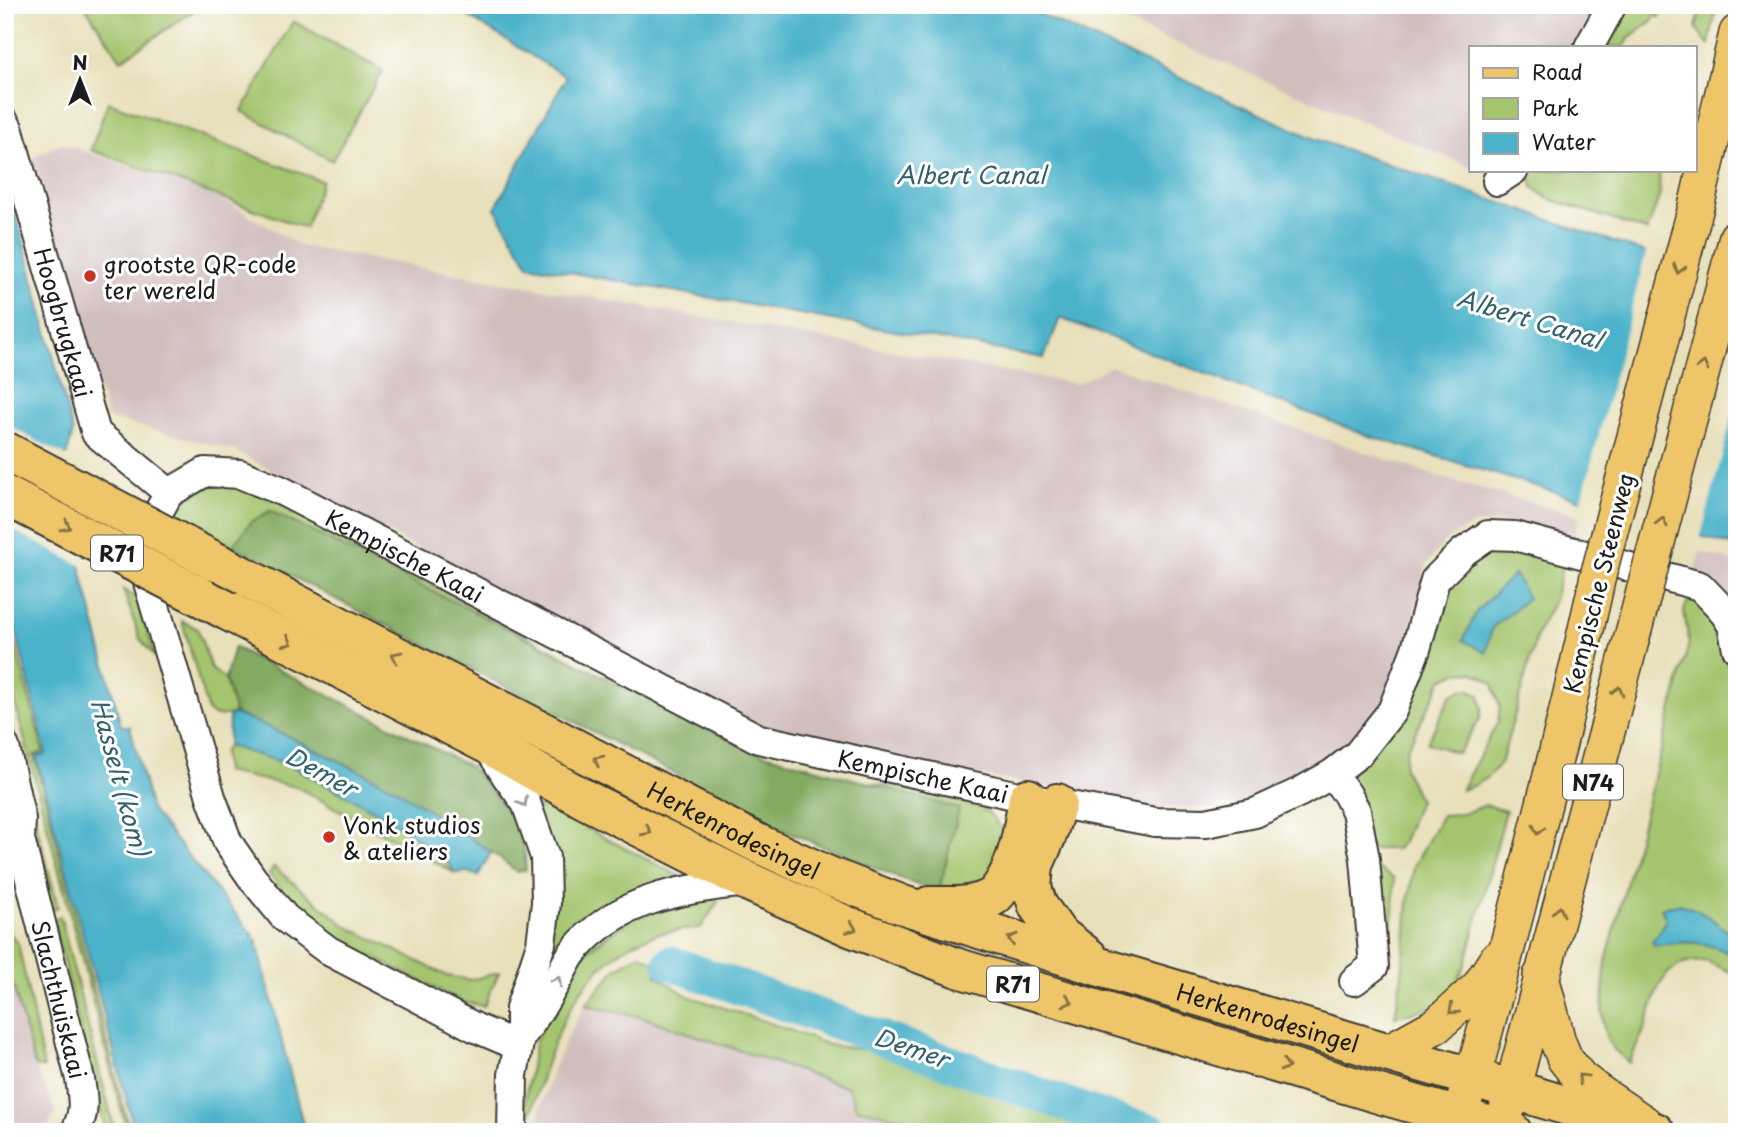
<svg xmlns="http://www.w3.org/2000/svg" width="1742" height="1137" viewBox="0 0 1742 1137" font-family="'Playpen Sans',sans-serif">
  <rect width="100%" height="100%" fill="#fff"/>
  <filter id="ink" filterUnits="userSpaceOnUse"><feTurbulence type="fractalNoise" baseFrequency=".0143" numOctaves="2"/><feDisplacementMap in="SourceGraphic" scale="14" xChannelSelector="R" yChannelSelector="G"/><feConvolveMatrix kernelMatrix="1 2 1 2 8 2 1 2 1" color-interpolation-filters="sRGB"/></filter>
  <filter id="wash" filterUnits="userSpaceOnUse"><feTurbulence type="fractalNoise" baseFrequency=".00686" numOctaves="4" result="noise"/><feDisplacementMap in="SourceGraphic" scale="28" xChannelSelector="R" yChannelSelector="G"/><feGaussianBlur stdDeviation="1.57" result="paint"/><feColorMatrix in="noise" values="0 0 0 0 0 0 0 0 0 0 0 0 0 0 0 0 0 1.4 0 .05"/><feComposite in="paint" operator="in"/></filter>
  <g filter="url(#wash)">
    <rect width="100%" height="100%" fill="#e8e0bb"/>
    <path fill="#d1bfbe" d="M1086,5H1598L1574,47H1471V167Z
      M61,143L222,199L300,246L1077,384L1111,366L1433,475L1579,516L1574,537L1504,521L1474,524L1447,539L1426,565L1406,643L1381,706L1351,741L1309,775L1258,799L1208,809L1155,807L1079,792L901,762L813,743L739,719L233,450L108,418L72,300L33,158Z
      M1700,552L1737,562V609L1734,602L1718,583L1695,571Z
      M5,959L35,1066L57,1114L42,1132H5Z
      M585,1005L642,1017L850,1088L857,1108L931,1125V1132H538L539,1115L543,1099L554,1067L564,1044Z"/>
    <path fill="#a4c56e" stroke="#607045" stroke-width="2" d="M84,5H202L121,60Z
      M1627,5H1664L1660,17L1655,16L1653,20L1630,37L1624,47H1602Z
      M1701,5H1717L1709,45L1696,28Z
      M293,21L383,71L332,161L242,111Z
      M108,102L322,181L305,228L91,150Z
      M1532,170H1659L1660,194L1647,231L1547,198L1533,187L1530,173Z
      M215,485L243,487L278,501L577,663L270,511L251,522L233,546L170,509L188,494Z
      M1523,550L1563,563L1554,601L1538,631L1502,760C1489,778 1482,784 1461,790L1498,722L1500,707L1493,684L1482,676L1471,672L1457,673L1442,680L1406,751L1404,768L1419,800L1403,842L1396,849H1370L1348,773L1447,590L1466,567L1490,553Z
      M123,589L137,598L156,658L140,639Z
      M1690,595L1708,609L1728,662L1737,723V979L1733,973L1706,961L1691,962L1680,965L1668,973L1659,986L1645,1028L1629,1063C1624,1058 1617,1053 1613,1048C1596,1028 1604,986 1606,962L1689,643L1684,611Z
      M5,603L43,752L34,755L130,1132H127L5,665Z
      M182,621L198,629L211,669L225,679L235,714L216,716L208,712Z
      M1468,689L1480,695L1482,708L1480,719L1458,753L1427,743L1451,695L1459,691Z
      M5,702L58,907L51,910L5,719Z
      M228,746L290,765L379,813L444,857L455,873L297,787L225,772L223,752Z
      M855,780L971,800L990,814L1002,830L1006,852L987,884L939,890L959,809Z
      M537,803L687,880L547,977Z
      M1486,805L1506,811L1466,962C1461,973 1453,995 1443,1001C1431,1010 1409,1013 1395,1016L1403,967L1408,902L1414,866L1442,815L1462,814Z
      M1373,865L1394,879C1394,904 1394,931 1383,955Z
      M274,867L346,926L447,976L471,980L499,972L484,1006L463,1002L345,944L300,913L269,874Z
      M710,895L718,902L700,928C686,930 671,931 657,934C574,959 551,1046 529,1119L522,1117L535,1043L555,998L585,953L632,918Z
      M60,916L115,1132H106L53,920Z
      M5,920L10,934L18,943L44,1068L35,1066L13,985L5,982Z
      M640,954L658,964L656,975L688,996L770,1023L829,1045L866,1050L1107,1132H931V1125L856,1108L849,1088L642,1017L585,1005L616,969Z"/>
    <path fill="#83aa61" stroke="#50633e" stroke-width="2" d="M270,511L754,751L959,809L939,890L917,885L788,832L233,546L251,522Z
      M234,647L469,766C491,789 513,812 523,843C525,851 525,861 526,870L517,872L501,859L395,788L270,728L235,714L225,679Z"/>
    <path fill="#4cb2ca" stroke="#346773" stroke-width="2" d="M450,5H1019L1315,139L1737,284V547L1366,435L1060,318L1044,358L529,265L495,208L566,77Z
      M5,171L73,432L59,484L121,726H130L151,810L256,939L305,1132H135L36,756L46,754L5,586Z
      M1514,574L1528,598L1492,628L1486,653L1463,640L1477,611Z
      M235,714L270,728L395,788L491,852L478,876L468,872L455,873L444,857L379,813L290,765L228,746L229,715Z
      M1670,905C1673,905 1677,904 1681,905C1697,907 1727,927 1735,942C1738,947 1737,953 1737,958C1708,940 1687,940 1655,946L1652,941L1661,930L1666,920L1661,908Z"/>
    <path fill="#e8e0bb" d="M1647,249L1737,280V398L1700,539L1581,503Z
      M5,424L70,458L63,484L84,567L5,526Z"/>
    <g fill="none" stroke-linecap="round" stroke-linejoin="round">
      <path stroke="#4cb2ca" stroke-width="35" d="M671,963L1096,1115L1153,1132"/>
    </g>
  </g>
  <g filter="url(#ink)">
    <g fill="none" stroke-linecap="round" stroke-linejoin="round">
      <g stroke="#3b3934" stroke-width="32">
        <g id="minor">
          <path d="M1589,47L1612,5"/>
          <path id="s1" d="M5,123L8,128L96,433L169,493"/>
          <path d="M1497,181L1514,170"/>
          <path id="s2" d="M5,747L21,819L20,839L80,1079C83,1100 86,1112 75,1132"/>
          <path d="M488,747L507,777L526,803L545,857L546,903L541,944L520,1008V1038L513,1075L512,1132"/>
          <path d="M1332,774L1347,794L1356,811L1365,859L1374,966L1354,981"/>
          <path d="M520,1038C533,1021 544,1003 555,984C561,974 566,961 574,951C617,898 685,888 749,882"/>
          <path id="s3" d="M518,1046L476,1028L329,951L285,918L253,879L228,843L211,797L147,579L150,527L169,493L205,472L240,474L280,490L759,739L1028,798L1155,822L1206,823L1255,813L1300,792L1332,774L1358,754L1392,711L1416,649L1435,580L1462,553L1488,535L1515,536L1700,586L1721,608L1732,625L1737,649"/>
        </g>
      </g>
      <g stroke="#3b3934" stroke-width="38">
        <path id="major" d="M1697,203L1737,33
          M1686,432L1737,237
          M1541,976L1558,1042L1565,1059L1580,1078L1598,1092L1644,1123
          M1388,1052L1437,1025L1479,987L1497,959
          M1455,1132C1462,1104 1473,1078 1480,1050C1522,893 1563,735 1598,576
          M1501,1132L1645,588"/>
      </g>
      <g stroke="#3b3934" stroke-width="42">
        <g id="highway">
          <path id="s4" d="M216,562L759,844L831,877L903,905L1100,967L1655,1132"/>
          <path d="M228,611L487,744L586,800L749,882L850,927L958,968L1379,1094L1512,1132"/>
          <path d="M1057,803L1047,835L1034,865L1032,888L1038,906L1058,934L1088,957"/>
          <path d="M929,906C950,906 976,908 994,896C998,893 1001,887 1004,883C1020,856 1023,828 1028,798"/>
        </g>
      </g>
      <use href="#minor" stroke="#fff" stroke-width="28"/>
      <use href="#major" stroke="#eec569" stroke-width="35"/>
      <use href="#highway" stroke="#eec569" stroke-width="38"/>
      <g stroke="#3b3934" stroke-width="38" stroke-linecap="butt">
        <path id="major-bridge" d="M1598,576L1697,203
          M1645,588L1686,432"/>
      </g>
      <g stroke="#3b3934" stroke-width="42" stroke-linecap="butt">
        <path id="highway-bridge" d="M5,451L216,562
          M5,495L228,611"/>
      </g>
      <use href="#major-bridge" stroke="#eec569" stroke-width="35"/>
      <use href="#highway-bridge" stroke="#eec569" stroke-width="38"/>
    </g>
    <defs><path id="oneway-chevron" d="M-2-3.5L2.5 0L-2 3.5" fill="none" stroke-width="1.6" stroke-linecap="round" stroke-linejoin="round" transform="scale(1.75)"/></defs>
    <g stroke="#857042">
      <use href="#oneway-chevron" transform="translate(1679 269) rotate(105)"/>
      <use href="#oneway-chevron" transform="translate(1703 366) rotate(-75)"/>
      <use href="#oneway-chevron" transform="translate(1662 522) rotate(-76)"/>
      <use href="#oneway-chevron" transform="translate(66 526) rotate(28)"/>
      <use href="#oneway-chevron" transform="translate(288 642) rotate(27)"/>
      <use href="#oneway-chevron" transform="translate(396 656) rotate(-153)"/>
      <use href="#oneway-chevron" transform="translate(1618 691) rotate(-75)"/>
      <use href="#oneway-chevron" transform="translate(598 760) rotate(-153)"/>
      <use href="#oneway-chevron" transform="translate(1538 830) rotate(104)"/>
      <use href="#oneway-chevron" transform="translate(647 831) rotate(27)"/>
      <use href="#oneway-chevron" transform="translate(1559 911) rotate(-75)"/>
      <use href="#oneway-chevron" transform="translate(852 928) rotate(22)"/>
      <use href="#oneway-chevron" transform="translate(1012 939) rotate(-163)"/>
      <use href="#oneway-chevron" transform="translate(1068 1001) rotate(17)"/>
      <use href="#oneway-chevron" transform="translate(1453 1010) rotate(138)"/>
      <use href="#oneway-chevron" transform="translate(1285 1066) rotate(17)"/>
      <use href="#oneway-chevron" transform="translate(1582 1078) rotate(-135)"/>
    </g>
    <g stroke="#999">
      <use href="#oneway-chevron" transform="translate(523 802) rotate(60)"/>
      <use href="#oneway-chevron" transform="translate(557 981) rotate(-60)"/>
    </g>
  </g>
  <g fill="#c8321e" stroke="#fff" stroke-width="2.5">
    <circle cx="90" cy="276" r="7"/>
    <circle cx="329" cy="837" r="7"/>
  </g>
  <g text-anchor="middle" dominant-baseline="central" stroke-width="6" stroke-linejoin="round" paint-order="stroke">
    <g fill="#fff" stroke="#606060" stroke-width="2">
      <rect x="91" y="535.5" width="52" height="35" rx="5"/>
      <rect x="1563" y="764.5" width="60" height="35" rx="5"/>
      <rect x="987" y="966.5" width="52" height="35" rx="5"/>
    </g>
    <g font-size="21" font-weight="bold" fill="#1c1c1c">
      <text x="117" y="553">R71</text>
      <text x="1593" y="782">N74</text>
      <text x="1013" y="984">R71</text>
    </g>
    <g font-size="23" fill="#1c1c1c" stroke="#fff" text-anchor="start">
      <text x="104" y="263">grootste QR-code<tspan x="104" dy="26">ter wereld</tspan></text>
      <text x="343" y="824">Vonk studios<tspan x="343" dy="26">&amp; ateliers</tspan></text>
    </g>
    <g font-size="23" fill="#1c1c1c" stroke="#fff">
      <text stroke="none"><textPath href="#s1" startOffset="208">Hoogbrugkaai</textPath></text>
      <text stroke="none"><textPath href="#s3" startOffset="989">Kempische Kaai</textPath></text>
      <text transform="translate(1598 583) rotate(-76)">Kempische Steenweg</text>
      <text stroke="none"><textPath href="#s3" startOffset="1556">Kempische Kaai</textPath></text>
      <text stroke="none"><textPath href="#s4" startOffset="583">Herkenrodesingel</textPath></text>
      <text stroke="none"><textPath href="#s2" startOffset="259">Slachthuiskaai</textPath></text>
      <text stroke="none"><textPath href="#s4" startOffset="1150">Herkenrodesingel</textPath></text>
    </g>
    <g font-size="24" font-style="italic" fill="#32606a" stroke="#fff">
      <text x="971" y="174">Albert Canal</text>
      <text transform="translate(1530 318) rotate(17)">Albert Canal</text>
      <text transform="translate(322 771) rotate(29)">Demer</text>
      <text transform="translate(121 777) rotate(75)">Hasselt (kom)</text>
      <text transform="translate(912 1047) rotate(19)">Demer</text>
    </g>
  </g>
  <rect width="1742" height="1137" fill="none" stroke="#fff" stroke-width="28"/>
  <rect x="1469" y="46" width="228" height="126" fill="#ffffff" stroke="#a4a4a4" stroke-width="2"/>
  <rect x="1483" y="68" width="35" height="10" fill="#eec569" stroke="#a4a4a4" stroke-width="2"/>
  <text x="1532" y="80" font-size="21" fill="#1c1c1c">Road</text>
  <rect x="1483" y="98" width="35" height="21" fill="#a4c56e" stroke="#a4a4a4" stroke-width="2"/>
  <text x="1532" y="116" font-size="21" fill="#1c1c1c">Park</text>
  <rect x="1483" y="133" width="35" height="21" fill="#4cb2ca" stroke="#a4a4a4" stroke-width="2"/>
  <text x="1532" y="150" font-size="21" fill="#1c1c1c">Water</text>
  <g transform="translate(80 80)" stroke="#ffffff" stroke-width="5" paint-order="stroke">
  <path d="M0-5L12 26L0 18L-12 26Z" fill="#1c1c1c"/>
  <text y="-10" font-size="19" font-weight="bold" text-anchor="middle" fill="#1c1c1c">N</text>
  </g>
</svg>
